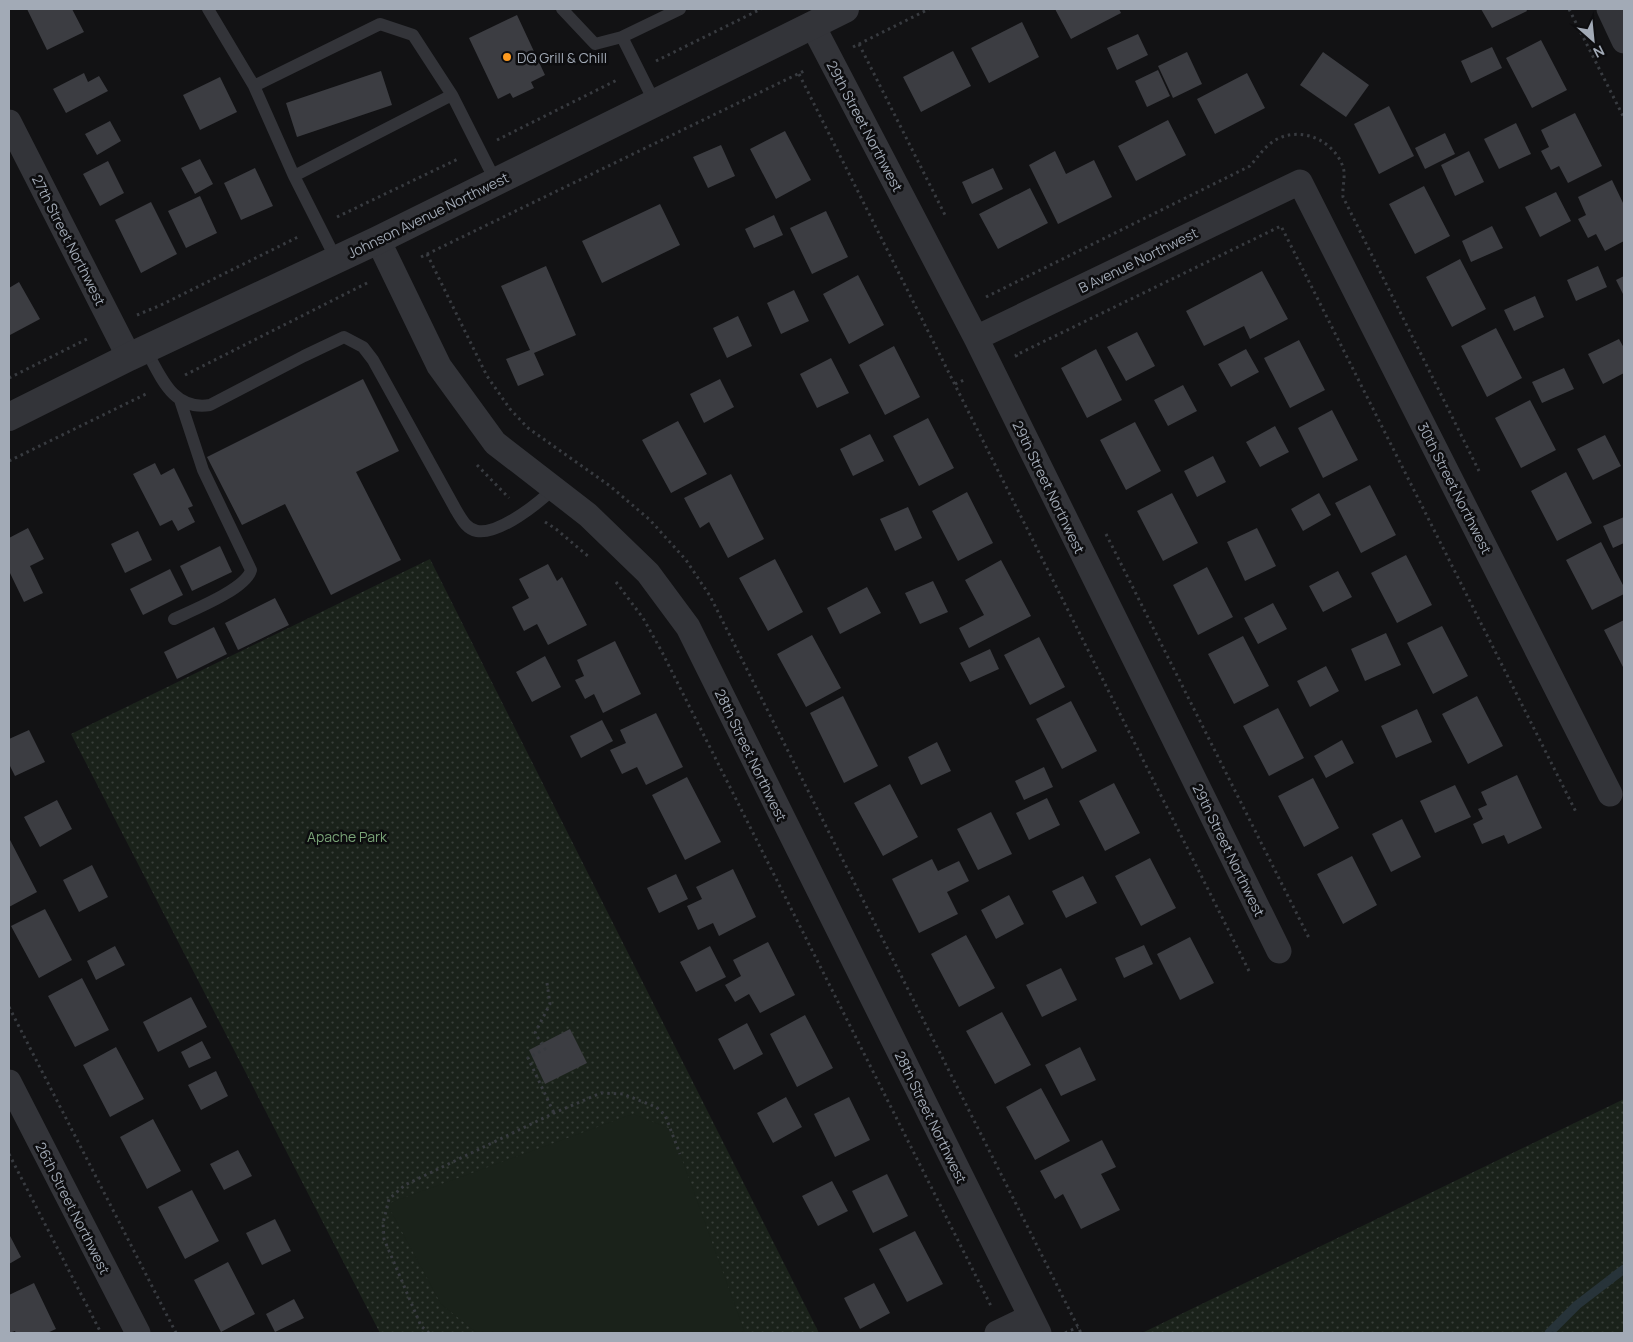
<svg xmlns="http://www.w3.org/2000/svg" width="1633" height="1342" viewBox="0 0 1633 1342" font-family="Manrope,sans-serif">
  <defs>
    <pattern id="park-dots" width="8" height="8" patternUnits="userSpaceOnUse" patternTransform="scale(1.25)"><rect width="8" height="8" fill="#1a221a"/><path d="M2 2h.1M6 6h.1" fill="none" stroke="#383f39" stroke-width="1.8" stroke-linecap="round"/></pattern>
  </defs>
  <rect width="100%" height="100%" fill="#121214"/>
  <path fill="url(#park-dots)" d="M430,559L819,1333H380L71,734Z
    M1624,1099V1333H1142Z"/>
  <path fill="#1a221a" d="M633,1114L671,1129L745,1333H477L441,1304L387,1204Z"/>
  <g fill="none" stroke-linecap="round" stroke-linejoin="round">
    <path stroke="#273339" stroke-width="9" d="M1549,1333L1577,1305L1624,1269"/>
  </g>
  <path fill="#3c3d42" d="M27,9H72L84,32L47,50Z
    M1055,9H1119L1121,13L1071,39Z
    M1481,9H1526L1527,11L1492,28Z
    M517,15L545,75L531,82L534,88L513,98L510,93L498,99L469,38Z
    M1022,22L1039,57L989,83L971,48Z
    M1138,34L1148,55L1117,70L1107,48Z
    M1541,40L1567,90L1532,108L1506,58Z
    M1492,47L1502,68L1471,83L1461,61Z
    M953,51L971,86L921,112L903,77Z
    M1187,52L1202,84L1173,98L1158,66Z
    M1323,52L1369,85L1346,117L1300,85Z
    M1158,70L1170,96L1147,107L1135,81Z
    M381,71L392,105L297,137L286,103Z
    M84,73L88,82L99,76L108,91L66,113L53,89Z
    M1247,73L1265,108L1215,134L1197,99Z
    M220,77L237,112L200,130L183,95Z
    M1389,106L1414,156L1379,174L1354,124Z
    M1575,113L1602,166L1568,183L1559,166L1551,170L1541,151L1549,147L1541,130Z
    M1168,120L1186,155L1136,181L1118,146Z
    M110,121L121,141L97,155L85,134Z
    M1516,123L1531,154L1499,169L1484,139Z
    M785,131L811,180L776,199L750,149Z
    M1445,133L1455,154L1425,169L1415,148Z
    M721,145L735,176L708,188L693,157Z
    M1055,151L1066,174L1094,160L1112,197L1058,224L1029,165Z
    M1469,151L1484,182L1455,196L1441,165Z
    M200,159L213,184L195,194L181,168Z
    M108,161L124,193L100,206L83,174Z
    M255,168L273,206L241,220L224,183Z
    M993,168L1003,189L972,204L962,182Z
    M1612,180L1624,205V241L1605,251L1596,234L1588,238L1578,219L1586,215L1578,197Z
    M1424,186L1450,236L1415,254L1389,204Z
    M1030,188L1048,223L998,249L979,214Z
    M1556,192L1571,221L1540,237L1525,207Z
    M200,196L217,233L186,248L168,211Z
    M151,202L177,254L141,273L115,220Z
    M660,204L680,245L602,283L582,241Z
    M826,211L848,257L812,274L790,228Z
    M774,215L783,235L754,248L745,229Z
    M1492,226L1503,248L1471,262L1462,241Z
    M1460,259L1486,309L1452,327L1426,277Z
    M546,266L576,335L534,353L544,375L518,386L506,359L530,350L501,286Z
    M1598,266L1607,287L1576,301L1567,280Z
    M1262,271L1288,319L1250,339L1244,326L1204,346L1186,311Z
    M858,275L884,325L849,344L823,294Z
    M1624,276V296L1616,280Z
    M19,282L40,319L10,335L9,332V288Z
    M794,290L809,321L781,334L767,303Z
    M1535,296L1544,317L1514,331L1504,310Z
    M738,316L752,346L727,358L713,328Z
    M1496,328L1522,378L1487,397L1461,346Z
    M1137,332L1155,366L1126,381L1107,347Z
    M1619,339L1624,348V373L1603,384L1588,354Z
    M1299,340L1325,390L1290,408L1264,358Z
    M894,346L920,397L885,415L859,365Z
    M1096,349L1122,400L1087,418L1061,368Z
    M1246,349L1259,372L1231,387L1218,364Z
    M831,358L849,393L817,408L800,374Z
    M1564,368L1574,389L1542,403L1532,382Z
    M363,379L399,451L356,472L401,560L331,595L285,504L242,525L207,457Z
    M720,379L734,407L704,423L690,394Z
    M1183,385L1197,411L1168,426L1154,400Z
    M1530,400L1556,450L1521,468L1495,418Z
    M1332,410L1358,460L1323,478L1298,428Z
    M928,418L954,468L919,486L893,436Z
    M678,421L707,474L671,493L642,440Z
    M1135,422L1161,471L1126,490L1100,440Z
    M1275,426L1289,452L1260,467L1246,442Z
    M870,434L884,461L853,476L840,449Z
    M1605,435L1621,466L1593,480L1577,449Z
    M1213,456L1226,482L1197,497L1184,471Z
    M155,463L161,475L174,468L193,506L188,508L195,522L178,531L172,520L160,526L133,474Z
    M1566,472L1592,523L1557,541L1531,491Z
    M731,474L764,539L728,558L709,522L700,528L684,498Z
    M1370,485L1396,535L1361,553L1335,503Z
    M967,492L993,543L958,561L932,511Z
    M1172,493L1198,543L1163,561L1137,511Z
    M1319,493L1331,515L1303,531L1291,509Z
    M908,507L922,538L895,551L880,519Z
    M1624,517V543L1613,548L1603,526Z
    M28,528L44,559L30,566L43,593L24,602L9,571V538Z
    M1257,528L1276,566L1245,581L1227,542Z
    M138,531L152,560L125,573L111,544Z
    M1601,542L1624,587V594L1592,610L1566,560Z
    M220,546L232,572L192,591L180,566Z
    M1406,555L1432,605L1397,623L1371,573Z
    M775,559L803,612L768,631L739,578Z
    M1001,560L1031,616L969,648L959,628L984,615L965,580Z
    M548,564L557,581L562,577L587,625L548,645L537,624L524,631L512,607L529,598L519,579Z
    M1207,567L1233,617L1198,635L1173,585Z
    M170,569L183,595L143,615L130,589Z
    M1338,571L1352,597L1323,612L1309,586Z
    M933,581L948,612L920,624L905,593Z
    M867,587L881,613L840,634L827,608Z
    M275,598L289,625L238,650L225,623Z
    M1273,603L1287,629L1258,644L1244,618Z
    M1624,620V669L1604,630Z
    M1442,626L1468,676L1433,694L1407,643Z
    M214,627L227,654L177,679L164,652Z
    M1386,633L1401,665L1365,681L1351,649Z
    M812,635L841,688L806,707L777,654Z
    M1243,636L1269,686L1234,704L1208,654Z
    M1039,637L1065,687L1030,705L1004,655Z
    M615,641L641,694L603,713L594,694L585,699L575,680L584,676L577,660Z
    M990,649L999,669L970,682L960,663Z
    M545,656L561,687L532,702L516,672Z
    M1326,666L1339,691L1310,707L1297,681Z
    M843,696L878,766L844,783L810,713Z
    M1477,696L1503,746L1468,764L1442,714Z
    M1071,701L1097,751L1062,769L1036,719Z
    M1278,708L1304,758L1269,776L1243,726Z
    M1417,709L1432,742L1396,758L1381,726Z
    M656,713L683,767L646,785L637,767L622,774L610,750L626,743L620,730Z
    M602,720L613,741L581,758L570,736Z
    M29,730L45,762L15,776L9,764V739Z
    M1342,740L1354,763L1326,778L1314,756Z
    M937,742L951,771L921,785L908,757Z
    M1044,767L1053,787L1024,800L1015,781Z
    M1517,775L1542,828L1508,844L1504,835L1482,844L1473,824L1483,819L1478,809L1487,805L1481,792Z
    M687,777L721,842L685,860L652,795Z
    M1313,778L1339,828L1304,847L1278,796Z
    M1114,783L1140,833L1105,851L1079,801Z
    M890,784L918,837L883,856L854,803Z
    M1455,785L1471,817L1435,833L1420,801Z
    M1047,798L1060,825L1029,840L1016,813Z
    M57,800L72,829L40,847L24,817Z
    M991,812L1012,854L978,870L957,829Z
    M1402,819L1421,857L1391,872L1372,834Z
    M9,838L37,892L9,907Z
    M1352,856L1377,905L1343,924L1317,874Z
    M1150,858L1176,908L1141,926L1115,876Z
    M932,859L938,871L959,861L969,881L947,892L958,914L919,933L892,879Z
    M92,865L108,897L79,912L63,880Z
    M733,869L756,917L719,936L713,923L698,930L687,906L702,899L696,887Z
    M676,874L688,899L659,913L647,888Z
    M1083,876L1097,903L1066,918L1052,891Z
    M1009,895L1024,924L996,939L981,910Z
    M45,909L72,960L39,978L11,926Z
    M966,935L995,988L959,1007L931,954Z
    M1190,937L1214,983L1180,1000L1157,954Z
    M768,942L795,995L760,1013L749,994L735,1002L725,985L741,976L733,960Z
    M1144,945L1153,964L1124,978L1115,958Z
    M115,946L125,965L96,980L87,961Z
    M710,946L726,977L696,992L680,962Z
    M1061,968L1077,1000L1042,1017L1026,985Z
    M82,978L109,1030L75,1047L48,996Z
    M191,997L207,1027L158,1052L143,1022Z
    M1002,1012L1031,1065L995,1084L966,1031Z
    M805,1015L833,1068L797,1087L770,1034Z
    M747,1023L763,1054L734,1070L718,1039Z
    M570,1029L587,1063L545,1084L529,1050Z
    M202,1041L211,1058L189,1068L181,1052Z
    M116,1047L144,1099L110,1117L83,1065Z
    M1080,1047L1096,1080L1061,1096L1045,1065Z
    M216,1071L228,1096L201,1110L188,1085Z
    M1041,1088L1070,1141L1035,1160L1006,1107Z
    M786,1097L802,1127L773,1143L757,1113Z
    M849,1097L870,1140L835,1157L814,1114Z
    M153,1119L181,1171L147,1189L120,1137Z
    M1102,1140L1116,1167L1101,1174L1120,1210L1081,1229L1063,1194L1055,1199L1040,1171Z
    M238,1150L252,1176L224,1190L210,1164Z
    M887,1174L908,1216L873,1233L852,1191Z
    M832,1181L848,1211L818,1226L802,1196Z
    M192,1190L219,1241L185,1259L158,1207Z
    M275,1219L291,1251L262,1265L246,1233Z
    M915,1231L943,1284L907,1302L879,1249Z
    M9,1234L21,1257L9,1264Z
    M228,1262L255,1314L221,1332L194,1280Z
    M34,1283L56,1329L47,1333H16L15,1331L9,1333V1295Z
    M874,1283L890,1313L860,1329L844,1298Z
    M294,1299L304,1318L275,1332L266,1314Z"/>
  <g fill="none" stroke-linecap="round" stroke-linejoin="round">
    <path stroke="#383b40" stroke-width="3" stroke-dasharray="2.5 4" stroke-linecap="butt" d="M1569,9L1624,118
      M859,44L945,215
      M853,47L929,9
      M656,61L761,9
      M799,74L1249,971
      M497,140L619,79
      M337,217L460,158
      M427,254L487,376L510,409L528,428L610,486L650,520L686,560L710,596L1081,1333
      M421,257L806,70
      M986,297L1250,166C1257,158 1263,149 1271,143C1296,124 1333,138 1343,167C1346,175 1342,188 1343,197L1479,471
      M137,315L161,305L300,236
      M1017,357L1016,355L1281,226L1577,814
      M185,375L369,282
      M9,378L89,338
      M955,384L966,379
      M9,461L148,393
      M477,465L509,498
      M545,522L556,529L589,557
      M1106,534L1309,938
      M616,582L643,618L662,652L991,1306
      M547,983L550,1004L535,1033L545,1049L528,1058L554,1113
      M9,1007L176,1333
      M9,1154L101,1333
      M429,1333L421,1326L384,1239L383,1223L389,1199L405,1185L554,1113L601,1093L623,1094L656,1107L665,1115L680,1154
      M1065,1333L1078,1327"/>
    <path stroke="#333439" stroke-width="12" d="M208,9L254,86L294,176
      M562,9L595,44L622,37L655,103
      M622,37L680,9
      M254,86L380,24L413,35L452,95
      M336,259L294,176L452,95L496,182
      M146,350C161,377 173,411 210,405L304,356L344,337L363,347L373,360L456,510C461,518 466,529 477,531C499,535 539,503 554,488
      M174,619C193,610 246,589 251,570L203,470L180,400"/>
    <path stroke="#333439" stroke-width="25" d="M1609,9L1624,41
      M813,26L976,338L1279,951
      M9,122L129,357
      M378,240L439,366L495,443L588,515L648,573L688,627L1039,1333
      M976,338L1300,182L1610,794
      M9,1082L138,1333
      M997,1333L1030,1317"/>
    <path stroke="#333439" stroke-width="28" d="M9,417L129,357L378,240L845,9"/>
  </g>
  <circle fill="#ff9b1f" stroke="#0d0d0f" stroke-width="2" cx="507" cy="57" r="5"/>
  <g text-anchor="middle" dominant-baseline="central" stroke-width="5" stroke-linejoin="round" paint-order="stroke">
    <g font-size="14" fill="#a2aab6" stroke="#0d0d0f" text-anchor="start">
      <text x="517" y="57">DQ Grill &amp; Chill</text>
    </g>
    <g font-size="14" fill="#a2aab6" stroke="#0d0d0f">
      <text transform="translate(865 126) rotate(62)">29th Street Northwest</text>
      <text transform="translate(428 215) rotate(-26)">Johnson Avenue Northwest</text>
      <text transform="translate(69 240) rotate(63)">27th Street Northwest</text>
      <text transform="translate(1138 260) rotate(-26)">B Avenue Northwest</text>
      <text transform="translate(1049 487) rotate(64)">29th Street Northwest</text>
      <text transform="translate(1455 488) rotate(63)">30th Street Northwest</text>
      <text transform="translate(751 755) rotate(64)">28th Street Northwest</text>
      <text transform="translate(1229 850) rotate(64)">29th Street Northwest</text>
      <text transform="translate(931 1117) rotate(64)">28th Street Northwest</text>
      <text transform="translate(73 1208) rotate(63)">26th Street Northwest</text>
    </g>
    <g font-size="14" fill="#79a377" stroke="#0d0d0f">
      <text x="347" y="836">Apache Park</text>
    </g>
  </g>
  <rect width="1633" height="1342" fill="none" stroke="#a2aab6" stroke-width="20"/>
  <g transform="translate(1593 40) rotate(153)" stroke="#0d0d0f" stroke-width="4" paint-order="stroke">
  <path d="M0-4L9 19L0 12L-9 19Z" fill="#a2aab6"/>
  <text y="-8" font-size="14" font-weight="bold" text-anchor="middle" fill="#a2aab6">N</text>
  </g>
</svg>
